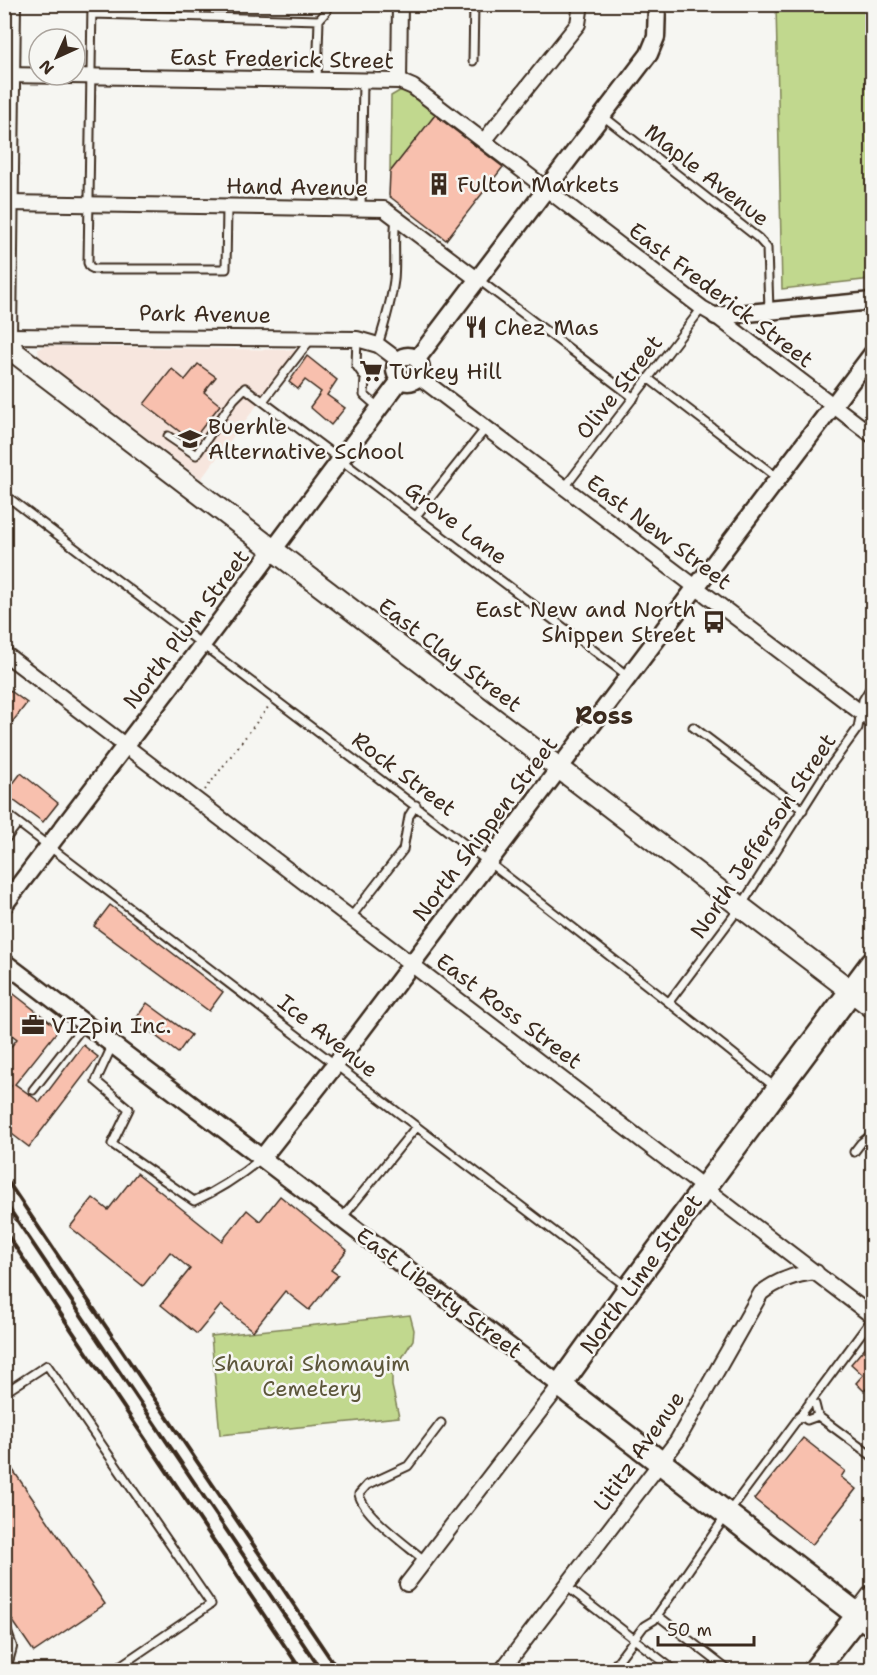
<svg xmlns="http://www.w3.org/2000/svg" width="877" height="1675" viewBox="0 0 877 1675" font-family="'Shantell Sans',sans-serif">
  <rect width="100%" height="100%" fill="#f6f6f2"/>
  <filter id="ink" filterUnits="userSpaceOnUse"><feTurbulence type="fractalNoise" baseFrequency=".0167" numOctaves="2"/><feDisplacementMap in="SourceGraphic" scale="12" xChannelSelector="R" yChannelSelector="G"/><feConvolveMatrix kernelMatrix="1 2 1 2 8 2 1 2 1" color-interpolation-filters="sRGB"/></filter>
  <g filter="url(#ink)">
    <path fill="#f7e6de" d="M44,346L299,350L201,479L39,356L38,349Z"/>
    <path fill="#c1d88e" stroke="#7e8156" stroke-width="1.5" d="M776,5H872V279L782,289Z
      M403,89L437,113L390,172L391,96Z
      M410,1315L414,1330L413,1340L392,1374V1386L399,1417L220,1435L211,1336Z"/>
    <path fill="#f8c0ae" stroke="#3b2a1e" stroke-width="1.5" d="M435,115L503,167L446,240L389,196L390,172Z
      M307,356L337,380L327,395L345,408L331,425L310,407L321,392L305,380L298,389L289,382Z
      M198,364L216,377L204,392L220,405L192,441L144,404L172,369L185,380Z
      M4,686L27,703L4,733Z
      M21,773L58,803L43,822L5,794Z
      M110,905L223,992L209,1011L94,926Z
      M10,991L59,1029L15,1084L40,1102L83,1045L98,1057L29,1147L4,1128V1096L11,1086L4,1081V1056L17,1039L4,1029V999Z
      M147,1003L191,1035L178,1053L135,1020Z
      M137,1173L222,1241L247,1210L260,1221L280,1196L347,1250L331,1270L338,1275L309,1310L285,1291L253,1331L221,1305L197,1334L161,1305L190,1269L170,1252L143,1286L70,1227L93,1198L108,1210Z
      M873,1338V1382L864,1391L856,1383L863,1375L851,1364Z
      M803,1438L845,1471L841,1477L856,1489L812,1545L754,1499Z
      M4,1457L105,1604L34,1652L4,1608Z"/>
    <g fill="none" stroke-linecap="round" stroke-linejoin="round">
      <g stroke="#3b2a1e" stroke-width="11">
        <path id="service" d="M92,4L88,263L90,267L94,269H226L227,207
          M92,14L319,20
          M473,61L474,4
          M317,79L319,20L326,12L327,4
          M603,116L758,238L767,248L769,311
          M361,209L363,80
          M479,280L634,398
          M357,339L356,365L365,378L364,395L379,408
          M378,345C385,323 391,303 394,280C396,259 393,239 396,218
          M649,379L778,478
          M263,401L311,339
          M168,436L196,455L234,399L245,388L628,676
          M565,487L702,308
          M4,494C262,691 523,884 776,1088
          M416,516L486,428
          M693,727L803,810
          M4,812L627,1287
          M4,841L18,823
          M351,917L403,850L409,816L416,805
          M669,1002L741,906L826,772L858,728L863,700L872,685
          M113,1044L96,1081L129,1109L112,1144L194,1201C219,1190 241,1175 262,1158
          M33,1090L84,1025
          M854,1152L861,1143L872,1134
          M342,1218L416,1127
          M4,1393L47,1365L211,1604L114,1670
          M810,1401L815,1404L818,1416L872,1456
          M800,1415L807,1420L818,1416
          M425,1561C408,1546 363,1515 359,1494L367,1485L408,1466L441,1423
          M566,1586L674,1670
          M657,1615L728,1670
          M611,1670L644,1626L654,1620L728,1513L872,1319"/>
      </g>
      <g stroke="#3b2a1e" stroke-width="18">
        <path id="minor" d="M4,75L399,81L413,87L702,308L716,316L872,435
          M399,81L400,4
          M484,141L578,24L581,4
          M7,203L384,209L477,279
          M4,336L357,339L378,345L398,360
          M419,377L872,721
          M4,653L872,1316
          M407,1584L560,1385
          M4,1633L9,1647L4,1665
          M502,1670L677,1441L761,1293C778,1280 795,1274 816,1272"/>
      </g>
      <g stroke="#3b2a1e" stroke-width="21">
        <path id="tertiary" d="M716,316L872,301
          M395 369a13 13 0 1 1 26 0a13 13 0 1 1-26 0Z
          M417,359L649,54L656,37L657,4
          M4,905L202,645L401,379
          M4,962L560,1385
          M262,1158L336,1064L872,354"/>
      </g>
      <g stroke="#3b2a1e" stroke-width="24">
        <path id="secondary" d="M10,4L6,334L14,352L872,1007
          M872,1596L858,1615L872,1626"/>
      </g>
      <g stroke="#3b2a1e" stroke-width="27">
        <path id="trunk" d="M815,1670L858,1615L560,1385L629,1289L872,963"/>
      </g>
      <path stroke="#3b2a1e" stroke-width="2" stroke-dasharray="1.5 4.5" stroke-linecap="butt" d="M205,790L269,706"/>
      <use href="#service" stroke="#f6f6f2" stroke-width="7"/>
      <use href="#minor" stroke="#f6f6f2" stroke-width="14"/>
      <use href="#tertiary" stroke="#f6f6f2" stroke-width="16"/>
      <use href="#secondary" stroke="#f6f6f2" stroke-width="20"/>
      <use href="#trunk" stroke="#f6f6f2" stroke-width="22"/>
      <path stroke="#3b2a1e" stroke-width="4" d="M4,1176L338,1670
        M4,1201L321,1670
        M4,1230L301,1670"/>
    </g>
  </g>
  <defs>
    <g id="building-bare" transform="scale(1.8)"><path d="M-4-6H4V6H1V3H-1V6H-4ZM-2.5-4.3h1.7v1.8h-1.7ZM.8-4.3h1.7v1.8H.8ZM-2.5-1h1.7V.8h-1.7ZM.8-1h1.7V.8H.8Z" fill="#3b2a1e" stroke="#f6f6f2" stroke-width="2.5" paint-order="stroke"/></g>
    <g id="restaurant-bare" transform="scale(1.8)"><path d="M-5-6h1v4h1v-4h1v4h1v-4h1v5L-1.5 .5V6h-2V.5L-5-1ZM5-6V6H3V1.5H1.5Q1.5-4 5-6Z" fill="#3b2a1e" stroke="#f6f6f2" stroke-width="2.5" paint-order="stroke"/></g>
    <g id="supermarket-bare" transform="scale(1.8)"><path d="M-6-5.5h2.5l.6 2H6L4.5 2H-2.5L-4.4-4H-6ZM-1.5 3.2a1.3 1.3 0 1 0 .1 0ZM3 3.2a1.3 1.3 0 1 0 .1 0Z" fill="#3b2a1e" stroke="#f6f6f2" stroke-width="2.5" paint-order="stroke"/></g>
    <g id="school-bare" transform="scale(1.8)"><path d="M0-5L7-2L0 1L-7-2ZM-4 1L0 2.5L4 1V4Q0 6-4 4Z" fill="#3b2a1e" stroke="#f6f6f2" stroke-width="2.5" paint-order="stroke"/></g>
    <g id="bus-bare" transform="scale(1.8)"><path d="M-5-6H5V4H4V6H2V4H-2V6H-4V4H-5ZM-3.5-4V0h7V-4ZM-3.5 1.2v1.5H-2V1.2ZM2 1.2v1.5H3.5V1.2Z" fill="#3b2a1e" stroke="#f6f6f2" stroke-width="2.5" paint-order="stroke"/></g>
    <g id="office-bare" transform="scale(1.8)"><path d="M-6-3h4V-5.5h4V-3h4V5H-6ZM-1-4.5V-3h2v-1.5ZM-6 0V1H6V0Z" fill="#3b2a1e" stroke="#f6f6f2" stroke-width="2.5" paint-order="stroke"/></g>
  </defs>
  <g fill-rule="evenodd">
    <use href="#building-bare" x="439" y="184"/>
    <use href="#restaurant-bare" x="476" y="327"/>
    <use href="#supermarket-bare" x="371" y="371"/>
    <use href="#school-bare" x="190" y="439"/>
    <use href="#bus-bare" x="714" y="622"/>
    <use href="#office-bare" x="33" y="1025"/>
  </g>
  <g text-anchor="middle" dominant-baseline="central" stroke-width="5" stroke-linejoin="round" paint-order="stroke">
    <g font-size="22" fill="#3b2a1e" stroke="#f6f6f2">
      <text transform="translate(282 59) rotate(1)">East Frederick Street</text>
      <text transform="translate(707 175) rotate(38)">Maple Avenue</text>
      <text transform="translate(297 187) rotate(1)">Hand Avenue</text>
      <text transform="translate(721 295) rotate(37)">East Frederick Street</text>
      <text transform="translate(205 314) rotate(1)">Park Avenue</text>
      <text transform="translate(619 387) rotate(-52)">Olive Street</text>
      <text transform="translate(456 523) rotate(37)">Grove Lane</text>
      <text transform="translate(659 532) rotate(37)">East New Street</text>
      <text transform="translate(186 629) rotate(-53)">North Plum Street</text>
      <text transform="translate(450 655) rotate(37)">East Clay Street</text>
      <text transform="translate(404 774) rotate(37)">Rock Street</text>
      <text transform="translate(485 829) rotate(-53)">North Shippen Street</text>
      <text transform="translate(763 836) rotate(-56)">North Jefferson Street</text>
      <text transform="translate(509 1011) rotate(37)">East Ross Street</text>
      <text transform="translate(328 1036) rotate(38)">Ice Avenue</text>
      <text transform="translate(641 1274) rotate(-54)">North Lime Street</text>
      <text transform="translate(439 1293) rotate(37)">East Liberty Street</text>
      <text transform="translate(639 1451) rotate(-55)">Lititz Avenue</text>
    </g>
    <g font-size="22" fill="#3b2a1e" stroke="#f6f6f2" text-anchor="start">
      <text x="457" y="184">Fulton Markets</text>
      <text x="494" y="327">Chez Mas</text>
      <text x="389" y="371">Turkey Hill</text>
      <text x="208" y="426">Buerhle<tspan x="208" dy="25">Alternative School</tspan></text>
      <text x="696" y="609" text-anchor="end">East New and North<tspan x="696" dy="25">Shippen Street</tspan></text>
      <text x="51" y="1025">VIZpin Inc.</text>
    </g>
    <g font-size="22" fill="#5c563a" stroke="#f6f6f2">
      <text x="312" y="1363">Shaurai Shomayim<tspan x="312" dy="25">Cemetery</tspan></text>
    </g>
    <g font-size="24" font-weight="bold" fill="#3b2a1e" stroke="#f6f6f2">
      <text x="604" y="716">Ross</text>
    </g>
  </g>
  <rect width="877" height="1675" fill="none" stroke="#f6f6f2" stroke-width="24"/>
  <rect x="12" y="12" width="853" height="1651" fill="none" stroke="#3b2a1e" stroke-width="2" filter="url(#ink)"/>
  <g transform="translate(57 57) rotate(225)"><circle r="28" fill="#f6f6f2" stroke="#aba49d" stroke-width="1.5"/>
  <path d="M0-4.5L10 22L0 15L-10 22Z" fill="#3b2a1e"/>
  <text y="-9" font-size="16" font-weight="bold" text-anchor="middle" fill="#3b2a1e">N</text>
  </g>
  <path d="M658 1636v9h96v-9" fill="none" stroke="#3b2a1e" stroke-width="3"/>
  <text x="667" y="1636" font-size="18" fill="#3b2a1e" stroke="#f6f6f2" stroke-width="4.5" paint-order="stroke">50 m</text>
</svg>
